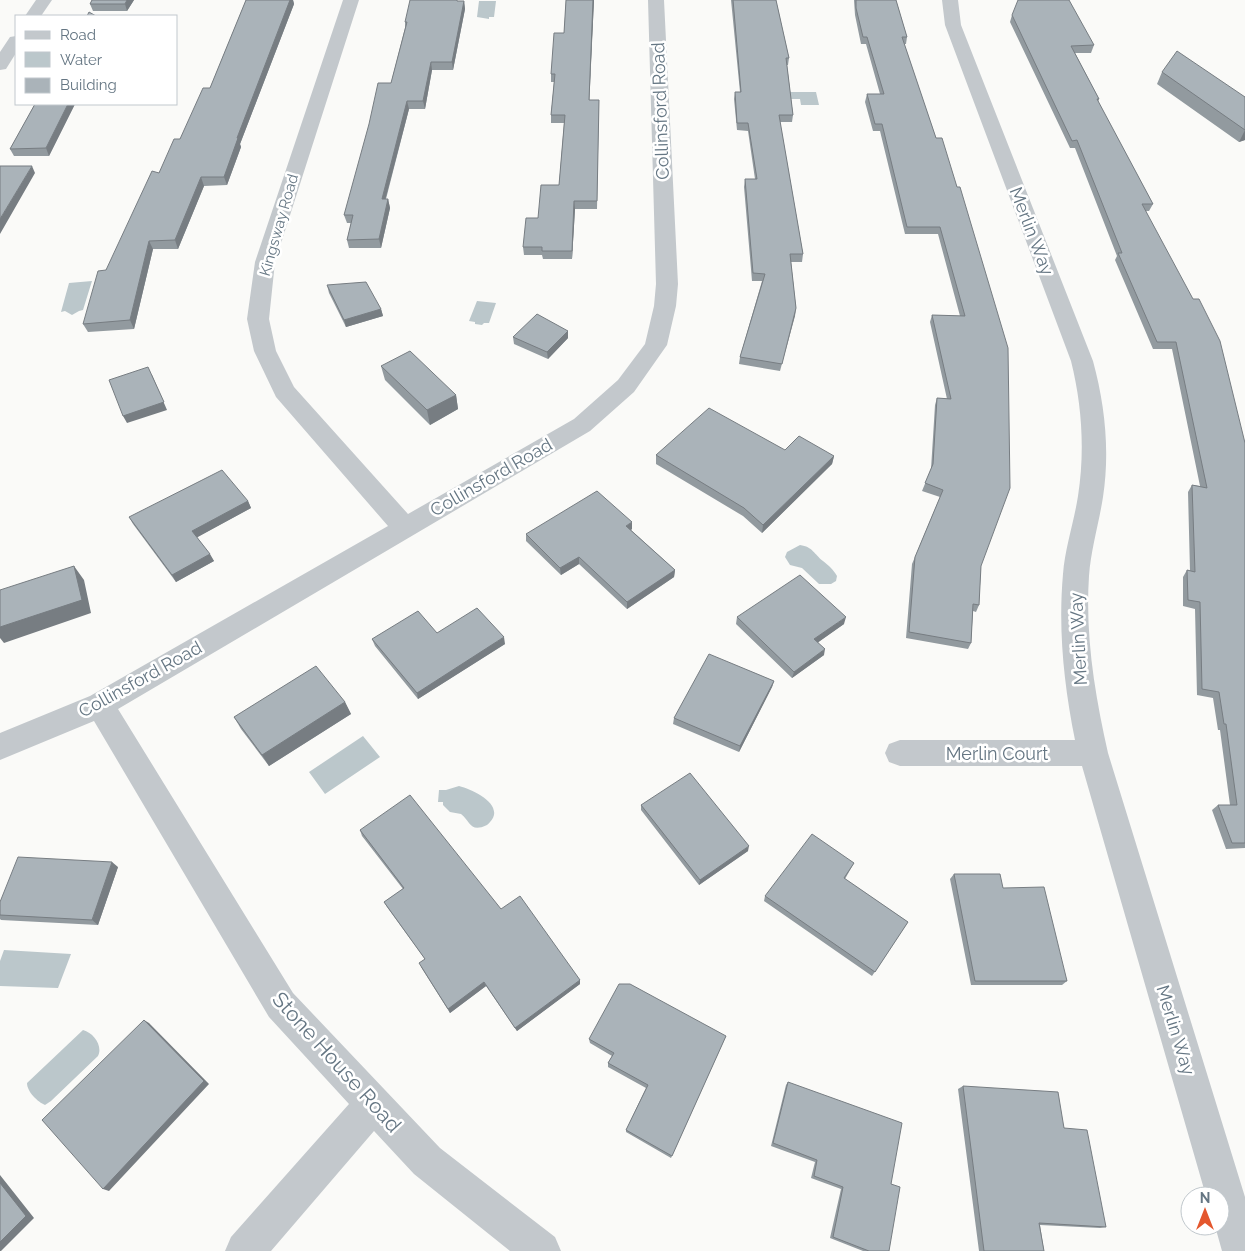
<svg xmlns="http://www.w3.org/2000/svg" width="1245" height="1251" viewBox="0 0 1245 1251" font-family="Raleway,sans-serif">
  <rect width="100%" height="100%" fill="#fafaf8"/>
  <path fill="#bbc7cb" d="M479,1H496L494,17H489V19L477,17Z
    M774,92H816L819,105H801L800,99H775Z
    M92,281L83,310L79,311L72,315L65,311L61,312L69,283Z
    M477,301L496,303L489,323H484L482,325L475,324V322L469,321Z
    M800,545C813,547 814,554 823,561C829,566 833,569 837,576L836,581L831,584H819L802,568L790,565L785,557L787,552Z
    M363,736L380,757L325,794L309,772Z
    M459,786C475,790 509,807 487,825C470,833 471,822 461,814L450,812L443,805V802H438L439,790H446Z
    M4,950L71,954L58,988L0,986V961Z
    M83,1030C94,1033 103,1046 98,1056L51,1101L45,1105C38,1102 27,1092 27,1083Z"/>
  <g fill="none" stroke-linecap="round" stroke-linejoin="round">
    <path fill="#c3c8cc" fill-rule="evenodd" d="M36,0H52L41,16H25Z
      M343,0H359L275,262L269,319L276,351L294,387L408,514L574,419L618,380L645,344L654,306L656,284L648,0H664L678,284L676,306L667,345L634,392L590,431L118,709L293,993L440,1148L555,1237L561,1251H510L414,1174L374,1131L271,1251H225L231,1237L349,1104L269,1017L94,721L0,760V733L90,696L388,526L276,397L254,351L247,319L255,262Z
      M942,0H958L961,25L1093,361C1105,405 1110,451 1103,497C1099,523 1091,549 1089,576C1085,636 1095,695 1108,753L1245,1197V1251H1222L1215,1226H1220V1196H1206L1082,766H900L889,762L885,753L889,744L900,740H1075C1064,685 1058,630 1063,574C1065,548 1074,522 1078,496C1085,451 1082,405 1071,361L945,25Z
      M16,36V53L6,69L0,70V52L10,37Z"/>
  </g>
  <path fill="#929a9f" d="M92,0H134L127,11H93L90,4Z
    M246,0H293L294,4L240,144L241,147L227,185L204,186L178,249H153L134,329L88,332L83,324L106,270L159,173L180,139L210,88Z
    M566,0H594L589,100H599L597,209H575L572,259H543L542,255H524L523,247L538,218L559,185L564,123H551V115L554,82H551V74L564,33Z
    M731,0H776L789,58L788,65H787L793,115L792,122H780L803,254L802,262H791L796,308L780,371L739,364L740,357L762,281H752L744,187L745,179H755L748,131L737,130L734,99L735,92H740Z
    M854,0H896L907,37L906,44H904L936,138L957,187L981,566L979,605L976,612L973,611L971,643L968,649L906,638L912,564L940,497L922,491L931,469L935,405L937,398L947,399L930,322L932,315L960,316L938,234H905L880,131H873L865,102L867,94H880L866,44H861L855,15Z
    M459,1H464L465,9L453,70H432L425,109H409L386,199H388L390,208L381,248H349L347,240L351,223H347L344,215L391,83L405,28V22Z
    M1012,15L1094,45L1091,53H1075L1099,99L1098,102L1153,204L1149,211H1146L1245,443V850V848L1226,849L1212,810L1218,805H1230L1220,730H1218L1213,698L1197,695L1195,609L1183,606V577L1187,570L1190,571L1188,492L1192,485L1200,486L1172,349H1153L1115,260L1117,256L1075,148H1070L1010,22Z
    M1162,72L1245,97V140L1239,142L1157,84Z
    M35,104H90H75L49,156H14L10,149Z
    M327,285L381,309L383,316L346,327L329,293Z
    M568,331V338L548,359L514,344L513,337Z
    M381,366L456,395L458,409L430,425L385,380Z
    M785,450L834,456L832,464L762,533L743,516L656,464V455Z
    M248,501L251,508L197,537L214,561L176,582L133,524L129,517Z
    M632,529L631,530L675,570L674,577L627,609L579,564L561,575L526,541V534Z
    M737,617L844,624L818,642L824,655L792,678L736,624Z
    M437,633L505,644L418,699L375,646L372,639Z
    M774,681L772,687L739,752L673,724L674,718Z
    M345,702L351,714L269,766L241,729L234,717Z
    M641,805L748,851L699,885L641,810Z
    M360,830L501,909L580,980V984L517,1031L486,986L450,1013L421,967L425,959L387,907L384,902L403,889L362,836Z
    M854,863L845,879L908,922L872,976L764,901L765,896Z
    M118,867L98,925L1,920L0,919V902Z
    M954,874L1003,888L1067,981L1062,985H971L950,879Z
    M726,1036L671,1158L626,1132V1130L646,1088L608,1067V1063L612,1056L590,1043L589,1039Z
    M788,1082L891,1184L889,1251H863L830,1238L841,1189L811,1178L815,1162L771,1146L786,1085Z
    M963,1086L1064,1128L1106,1227L1100,1228L1040,1225L1044,1251H979L958,1089Z"/>
  <path fill="#777d82" d="M127,0H134L127,11L125,4Z
    M290,0H293L294,4L240,144L241,147L227,185L224,177L237,138Z
    M593,0H594L589,108V100Z
    M464,1L465,9L453,70L452,62Z
    M431,62L432,70L425,109L423,101Z
    M407,101L409,109L383,208L382,199Z
    M68,104H75L49,156L46,148Z
    M1245,130V140L1239,142Z
    M32,166L35,173L0,234V219Z
    M201,177L204,186L178,249L175,240Z
    M388,199L390,208L381,248L379,239Z
    M574,201L575,209L572,259V251Z
    M149,241L153,249L134,329L130,320Z
    M796,308L795,316L780,371L782,364Z
    M381,309L383,316L346,327L344,320Z
    M568,331V338L548,359L547,352Z
    M152,375L167,410L127,423L123,416Z
    M456,395L458,409L430,425L427,410Z
    M834,456L832,464L762,533L763,525Z
    M248,501L251,508L196,538L192,531Z
    M632,522V529L626,533V526Z
    M210,554L214,561L176,582L172,575Z
    M579,557V564L561,575L560,568Z
    M74,566L84,580L91,613L4,643L0,638V627Z
    M675,570L674,577L627,609V602Z
    M846,617L844,624L813,646L814,639Z
    M504,637L505,644L418,699L417,693Z
    M825,649L824,655L792,678L794,672Z
    M774,681L772,687L739,752L740,746Z
    M345,702L351,714L269,766L262,755Z
    M749,846L748,851L699,885L700,880Z
    M112,862L118,867L98,925L92,920Z
    M580,980V984L517,1031L515,1028Z
    M484,982L486,986L450,1013L448,1009Z
    M144,1020L149,1023L209,1084L109,1191L103,1189Z
    M0,1175L34,1218L1,1251H0Z"/>
  <path fill="#aab3b9" stroke="#777d82" d="M92,0H127L125,4H90Z
    M246,0H290L237,138H238L224,177H201L175,240L149,241L130,320L83,324L98,271L106,270L152,171L159,173L174,139H180L203,88H210Z
    M410,0H457V1H464L452,62H431L423,101H407L382,199H388L379,239L347,240L353,215H344L369,124L378,83H391L407,22H405Z
    M566,0H593L589,100H599L597,201H574L572,251H542V247H523L526,218H538L541,185H559L565,115H551L555,74H551L554,33H564Z
    M733,0H776L789,58H786L793,115H779L803,254H790L796,308L782,364L740,357L765,274L753,273L745,179H757L748,123H737L735,92H741Z
    M856,0H896L907,37H902L936,138H942L957,187H960L1008,348L1010,488L981,566L979,605L973,604L971,643L909,632L915,557L943,490L925,483L933,464L937,398L951,399L932,315L965,316L940,227H907L882,124H875L867,94H884L867,37H863L856,8Z
    M1018,0H1069L1094,45L1071,46L1099,99H1097L1153,204H1142L1193,299H1199L1220,341L1245,443V843H1232L1218,805H1237L1226,724H1224L1219,692L1202,689L1200,602L1188,600L1187,570L1195,572L1192,485L1207,488L1176,342H1157L1118,253H1122L1077,140L1072,141L1012,15Z
    M89,12L96,16H87Z
    M1177,51L1245,97V130L1162,72Z
    M35,104H68L46,148L10,149Z
    M0,166H32L0,219Z
    M366,282L381,309L344,320L327,285Z
    M537,314L568,331L547,352L513,337Z
    M410,351L456,395L427,410L381,366Z
    M148,367L164,402L123,416L109,380Z
    M709,408L785,450L799,436L834,456L763,525L744,508L656,455Z
    M222,470L248,501L192,531L210,554L172,575L129,517Z
    M597,491L632,522L626,526L675,570L627,602L579,557L560,568L526,534Z
    M74,566L82,600L0,627V590Z
    M800,575L846,617L814,639L825,649L794,672L737,617Z
    M477,608L504,637L417,693L372,639L418,611L437,633Z
    M709,654L774,681L740,746L674,718Z
    M316,666L345,702L262,755L234,717Z
    M690,773L749,846L700,880L641,805Z
    M410,795L501,909L520,896L580,980L515,1028L484,982L448,1009L419,963L425,959L384,902L404,888L360,830Z
    M812,834L854,863L844,878L908,922L875,972L765,896Z
    M18,857L112,862L92,920L0,915V902Z
    M954,874H1000L1003,888L1044,887L1067,981H975Z
    M619,984H630L726,1036L672,1156L626,1130L648,1085L608,1063L614,1053L589,1039Z
    M144,1020L204,1081L103,1189L42,1120Z
    M788,1082L902,1123L891,1184L900,1187L889,1251H869L833,1237L843,1187L814,1176L817,1160L773,1143Z
    M963,1086L1058,1092L1064,1128L1087,1130L1106,1227L1039,1223L1044,1251H984Z
    M0,1183L26,1216L0,1242Z"/>
  <g text-anchor="middle" dominant-baseline="central" stroke-width="5" stroke-linejoin="round" paint-order="stroke">
    <g font-size="15" fill="#657683" stroke="#fff">
      <text transform="translate(279 225) rotate(-74)">Kingsway Road</text>
    </g>
    <g font-size="18" fill="#657683" stroke="#fff">
      <text transform="translate(660 111) rotate(-92)">Collinsford Road</text>
      <text transform="translate(1032 231) rotate(69)">Merlin Way</text>
      <text transform="translate(491 477) rotate(-30)">Collinsford Road</text>
      <text transform="translate(1078 639) rotate(-93)">Merlin Way</text>
      <text transform="translate(140 679) rotate(-29)">Collinsford Road</text>
      <text x="997" y="753">Merlin Court</text>
      <text transform="translate(1176 1030) rotate(73)">Merlin Way</text>
    </g>
    <g font-size="21" fill="#657683" stroke="#fff">
      <text transform="translate(337 1062) rotate(48)">Stone House Road</text>
    </g>
  </g>
  <rect x="15" y="15" width="162" height="90" fill="#ffffff" stroke="#c1c8cd"/>
  <rect x="25" y="31" width="25" height="8" fill="#c3c8cc" stroke="#c1c8cd"/>
  <text x="60" y="40" font-size="15" fill="#657683">Road</text>
  <rect x="25" y="52" width="25" height="15" fill="#bbc7cb" stroke="#c1c8cd"/>
  <text x="60" y="65" font-size="15" fill="#657683">Water</text>
  <rect x="25" y="78" width="25" height="15" fill="#aab3b9" stroke="#c1c8cd"/>
  <text x="60" y="90" font-size="15" fill="#657683">Building</text>
  <g transform="translate(1205 1211)"><circle r="24" fill="#ffffff" stroke="#c1c8cd"/>
  <path d="M0-4L9 19L0 12L-9 19Z" fill="#e4572e"/>
  <text y="-8" font-size="14" font-weight="bold" text-anchor="middle" fill="#657683">N</text>
  </g>
</svg>
